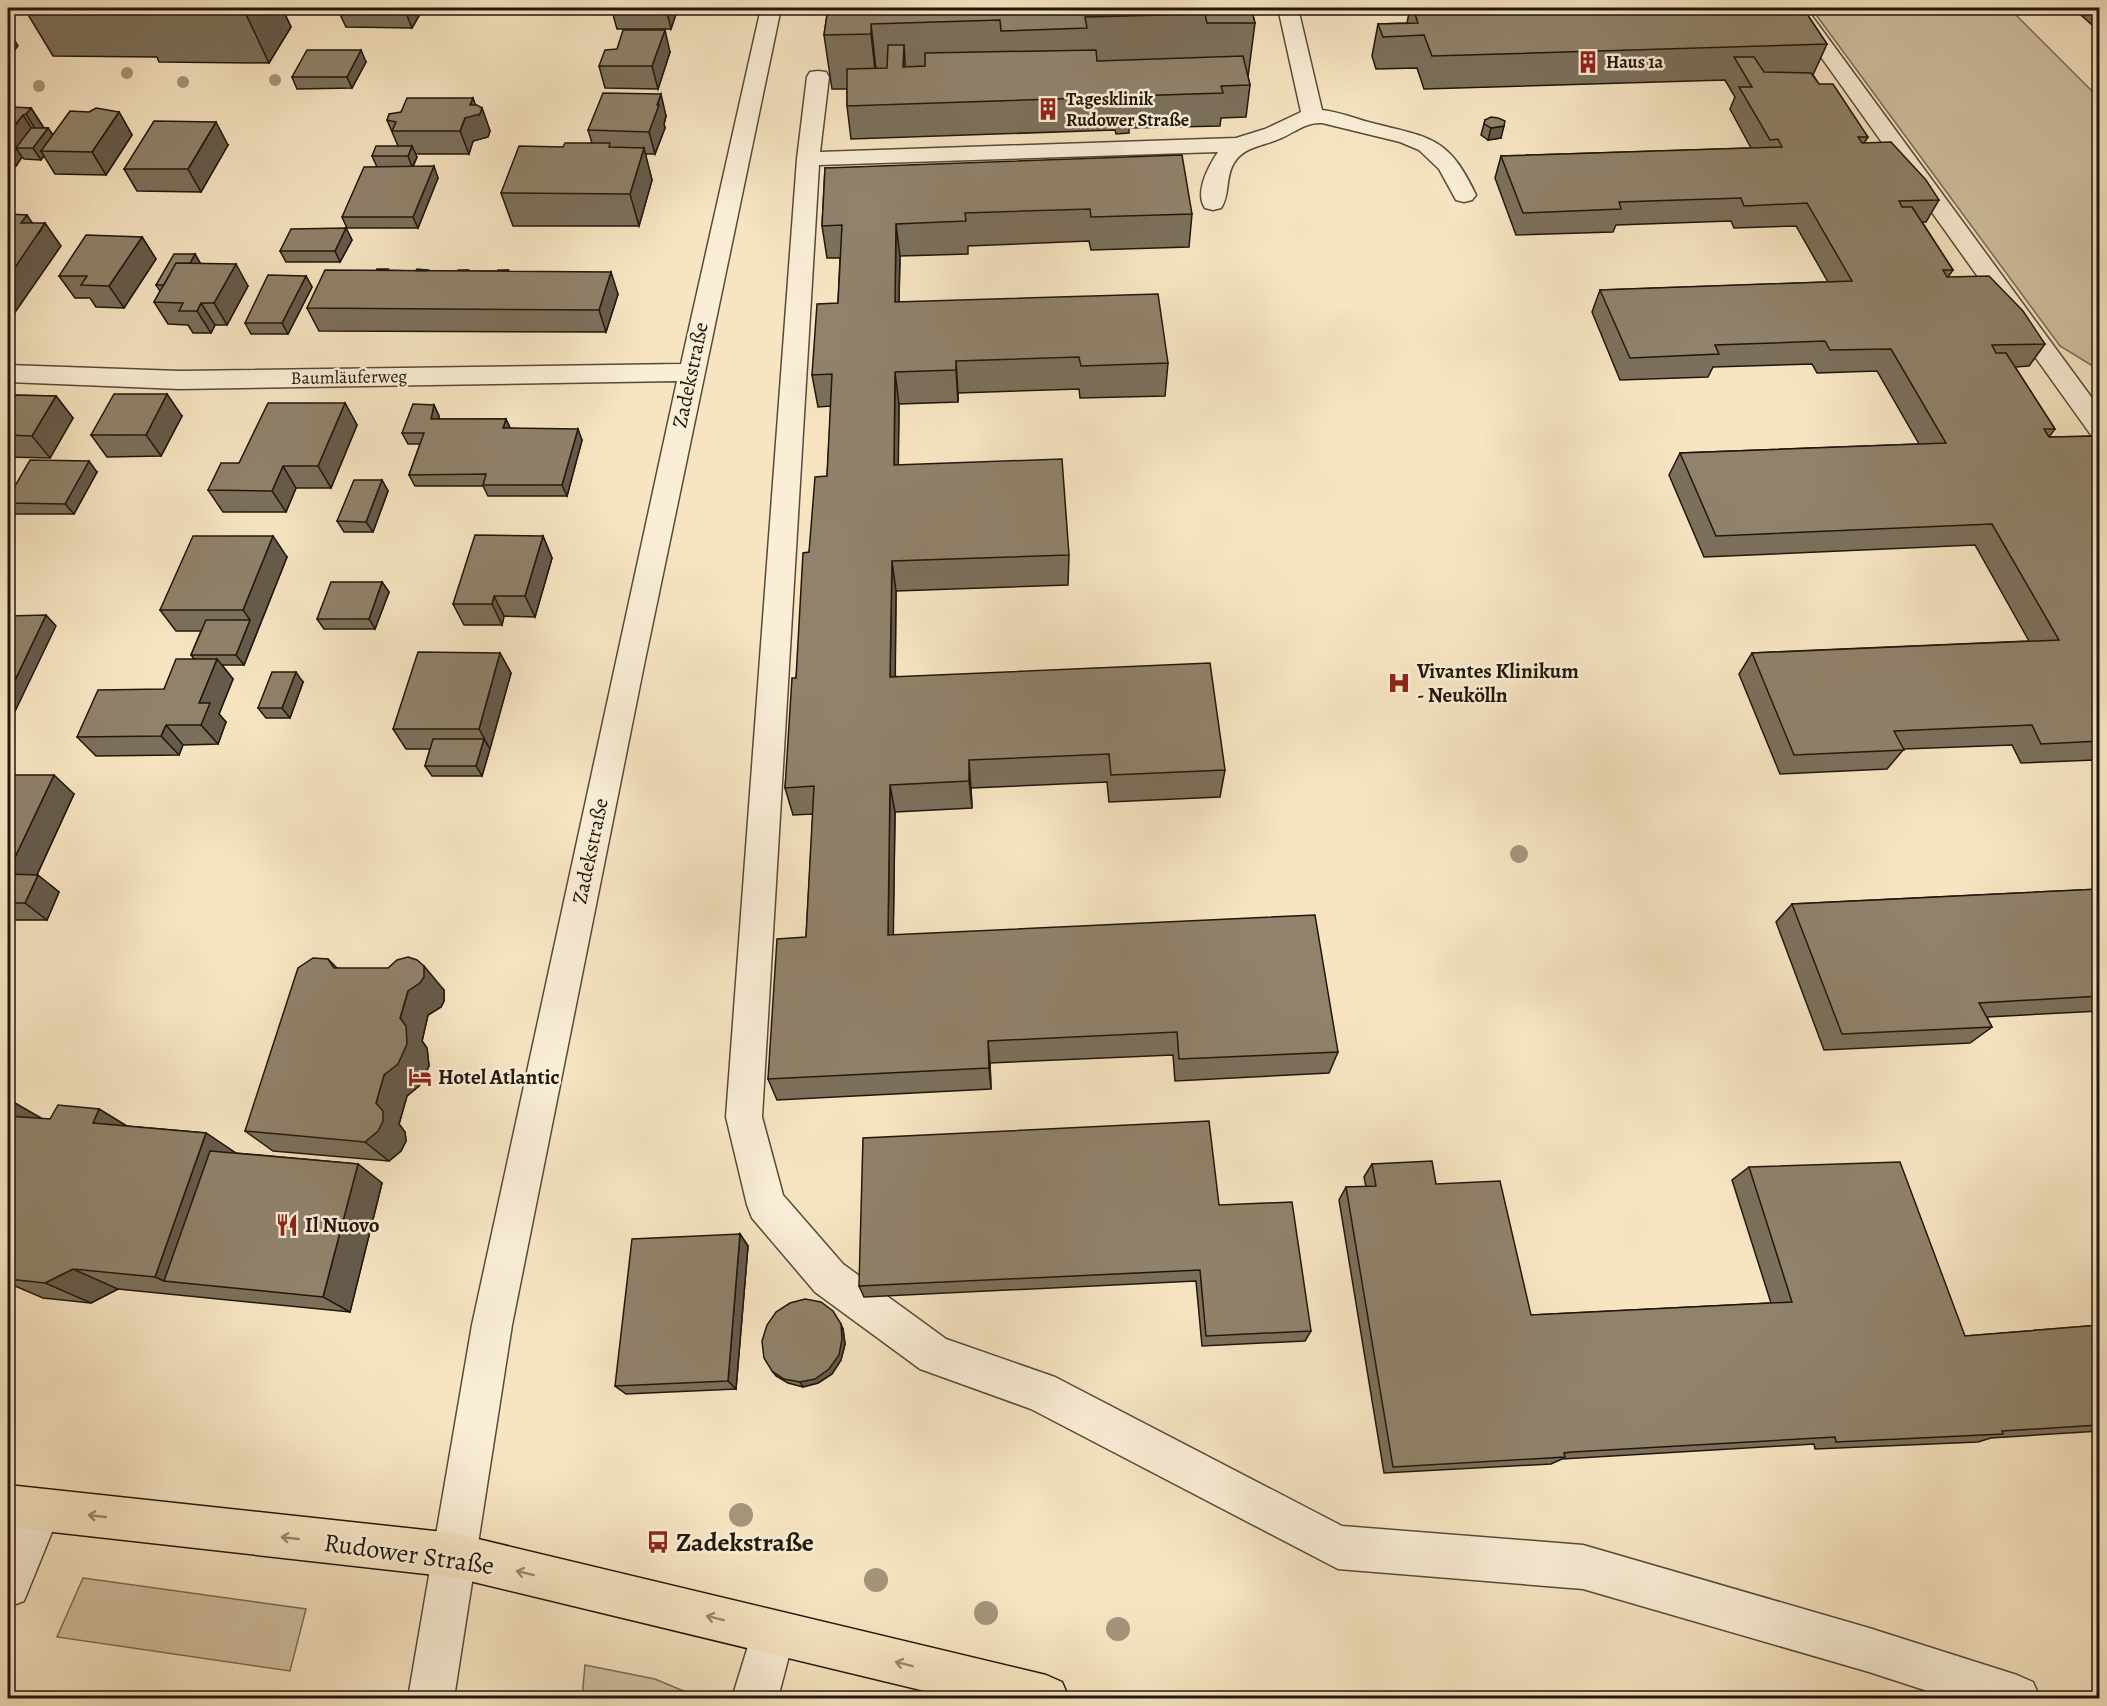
<svg xmlns="http://www.w3.org/2000/svg" width="2107" height="1706" viewBox="0 0 2107 1706" font-family="Alegreya,serif">
  <rect width="100%" height="100%" fill="#f7e5c2"/>
  <filter id="stains"><feTurbulence type="fractalNoise" baseFrequency=".00333" numOctaves="4"/><feColorMatrix values="0 0 0 0 .2 0 0 0 0 .09 0 0 0 0 .02 0 0 0 .5 -.17"/></filter>
  <radialGradient id="worn" r=".72"><stop offset=".6" stop-color="#630" stop-opacity="0"/><stop offset="1" stop-color="#630" stop-opacity=".3"/></radialGradient>
  <path fill="#d2c2a3" stroke="#796c58" stroke-width="1.5" d="M1811,8H2009L2099,98V366L2091,365L2060,346Z
    M83,1578L306,1609L290,1671L57,1637Z
    M585,1665L655,1679L686,1692V1698H582Z"/>
  <g fill="none" stroke-linecap="round" stroke-linejoin="round">
    <g stroke="#564a3a" stroke-width="3">
      <path id="minor" d="M761,8H781L644,665L512,1325L454,1698H408L472,1325L677,381L180,389L8,382V365L180,371L681,364Z
        M1278,8H1298L1322,110C1341,112 1358,120 1376,124C1432,138 1449,138 1476,195L1472,200L1464,202L1456,200L1439,169L1419,150L1400,142L1322,123C1305,122 1294,133 1279,139C1263,146 1243,147 1234,163C1225,177 1230,196 1221,208L1213,210L1205,208C1194,193 1209,165 1218,152L819,165L762,1117L783,1195L843,1264L946,1339L1055,1377L1342,1526L1583,1545L1869,1628L2017,1675L2033,1682L2040,1698H1949L1869,1672L1583,1589L1338,1569L1031,1409L920,1369L815,1292L752,1218L747,1205L726,1117L797,159L807,77L810,72L818,71L826,72L829,77L820,152L1236,138L1265,129L1301,112Z
        M1786,8H1806L2100,409V438L2091,435Z
        M40,1489L55,1495L61,1510L24,1601L8,1607V1535L25,1495Z
        M773,1611L789,1617L795,1633L778,1698H732L757,1617Z"/>
    </g>
    <g stroke="#20170c" stroke-width="3">
      <path id="major" d="M8,1485L453,1533L1046,1675L1062,1682L1069,1698H954L453,1577L8,1527Z"/>
    </g>
    <use href="#minor" fill="#faeed7" fill-rule="evenodd"/>
    <use href="#major" fill="#f7e5c2" fill-rule="evenodd"/>
  </g>
  <g fill="#a3957b">
    <circle cx="127" cy="73" r="6"/>
    <circle cx="275" cy="80" r="6"/>
    <circle cx="183" cy="82" r="6"/>
    <circle cx="39" cy="86" r="6"/>
    <circle cx="1519" cy="854" r="9"/>
    <circle cx="741" cy="1515" r="12"/>
    <circle cx="876" cy="1580" r="12"/>
    <circle cx="986" cy="1613" r="12"/>
    <circle cx="1118" cy="1629" r="12"/>
  </g>
  <path fill="#7c705c" stroke="#20170c" stroke-width="1.5" d="M24,8H282L291,27L269,63L159,62L157,57L53,56Z
    M337,8H417L420,14L412,28L346,27Z
    M605,8H678L671,29H617L612,11H606Z
    M828,8H1251L1255,23L1248,77L1250,85L1246,117L1221,118L1220,126L1129,128V133L1116,134L1115,130L851,139L847,106V89H832L824,35Z
    M1410,8H1803L1827,44L1813,75L1819,84L1868,137L1864,143L1939,200L1926,222H1922L1953,270L1948,277L2045,344L2029,366L2015,367L2055,429L2049,437L2100,436V768L2095,760L2021,763L2012,745L1904,749L1887,769L1780,774L1739,674L1752,653L2029,641L1975,545L1704,557L1669,475L1680,453L1919,444L1877,371L1817,373L1812,364L1713,367L1708,377L1620,380L1592,312L1600,290L1828,282L1796,226L1734,228L1731,221L1616,225L1613,232L1516,235L1495,178L1501,156L1751,148L1730,109L1735,97L1725,80L1424,89L1417,68L1376,69L1372,56L1378,24L1407,23Z
    M2073,8H2100V32Z
    M670,52L658,89L605,88L599,66Z
    M366,62L352,88L297,89L292,77Z
    M473,98L475,105L482,108L490,131L488,137L473,141L469,154H415L417,157L413,167L438,178L418,228H347L342,217L377,167L372,156L398,146L387,120L401,112Z
    M31,108L44,128H48L53,135L119,112L132,135L106,175L55,174L44,156L41,160L24,159L22,157L16,166H8V111Z
    M666,116L664,124L665,128L655,154H645L652,180L639,226H513L501,193L563,147L592,143L588,130Z
    M1485,120L1501,138L1488,140L1481,135Z
    M228,145L201,192L137,191L124,169Z
    M825,168L1192,214L1189,247L1091,250L1089,241L968,246V254L900,256L899,302L1168,363L1165,396L1080,398L1079,389L958,393V402L899,404L898,465L1069,555L1068,585L896,591L895,676L1225,770L1220,797L1109,802L1107,782L971,788L972,808L895,812L893,935L1338,1052L1329,1073L1175,1081L1173,1055L990,1063L991,1089L777,1100L768,1079L806,937L813,814L793,815L785,788L809,552L827,476L831,406L818,407L812,375L838,303L840,258H827L822,226Z
    M346,228L352,240L340,262H286L280,251Z
    M142,237L156,259L124,308L96,307L90,298H75L59,276Z
    M195,254L200,263L248,286L227,325H215L211,333H193L188,325L168,324L154,302L160,291L156,285Z
    M377,270L416,271L428,270V271H457L468,270V271H498L508,270V271L618,294L606,332L319,331L307,308Z
    M306,276L312,287L288,334H251L245,323Z
    M8,395L56,396L73,418L50,458L8,457Z
    M345,403L357,425L331,488H296L286,512H223L208,490L239,463Z
    M434,405L439,416V419H506L510,428L582,440L567,496H488L483,486H415L409,475L420,444H408L402,433Z
    M182,416L161,456L107,457L91,435Z
    M97,472L74,514H14L8,506V498Z
    M382,480L388,491L373,532H344L337,521Z
    M543,536L552,558L535,617L504,616L502,625H464L453,604Z
    M287,557L244,665H222L233,679L219,714L226,722L218,744L183,745L179,755L96,756L77,737L164,689L194,659L191,655L201,631H176L160,610Z
    M382,582L389,592L375,629H324L317,619Z
    M500,653L511,673L482,776H432L425,766L430,749H406L393,729Z
    M303,682L290,718H266L258,708Z
    M8,776L74,794L37,875L59,892L47,920H8Z
    M2100,889V1011L1987,1017L1992,1027L1970,1043L1824,1050L1776,922L1792,904Z
    M328,959L337,968L444,990V1001L441,1007L428,1015L422,1041L427,1048L429,1066L419,1086L407,1096L399,1124L405,1132L406,1141L401,1151L389,1161L273,1151L245,1131Z
    M8,1102L43,1119H50L99,1109L126,1126L206,1133L236,1153L358,1164L382,1183L350,1312L118,1289L91,1303L43,1298L8,1283Z
    M1372,1164L1436,1184L1531,1315L1771,1303L1732,1180L1749,1167L1965,1336L2100,1325V1431L1991,1438L1978,1442L1815,1449L1814,1444L1562,1459L1551,1464L1384,1473L1339,1200L1346,1187H1366L1364,1177Z
    M1219,1205L1311,1331L1305,1341L1202,1346L1196,1281L864,1297L859,1286Z
    M740,1234L748,1246L736,1389L626,1394L615,1386Z
    M843,1329L845,1344L841,1360L832,1374L818,1383L803,1387L788,1383L776,1376L772,1371Z"/>
  <path fill="#655b4b" stroke="#20170c" stroke-width="1.5" d="M243,8H282L291,27L269,63Z
    M404,8H417L420,14L412,28Z
    M666,8H678L671,29Z
    M871,24L877,78V88L871,34Z
    M8,29L18,46L8,58Z
    M665,30L670,52L658,89L652,66Z
    M904,45L906,77L903,67Z
    M361,50L366,62L352,88L347,77Z
    M661,94L666,116L664,124L665,128L655,154L649,132Z
    M473,98L479,115L482,108L490,131L488,137L473,141L469,154L460,131Z
    M31,108L45,130L40,137L26,114Z
    M119,112L132,135L106,175L92,152Z
    M23,115L37,137L16,148L22,157L16,166L8,154V134Z
    M216,122L228,145L201,192L188,169Z
    M1504,126L1501,138L1488,140L1491,128Z
    M48,128L56,140L41,151L44,156L41,160L33,148Z
    M412,146L417,157L412,167L408,156Z
    M644,148L652,180L639,226L630,194Z
    M434,166L438,178L418,228L413,217Z
    M27,215L39,233L45,223L61,246L9,321L8,319V278L21,223Z
    M896,224L900,256L898,334L895,302Z
    M346,228L352,240L340,262L335,251Z
    M142,237L156,259L124,308L109,286Z
    M195,254L202,266L177,285Z
    M236,264L248,286L227,325L214,303Z
    M611,272L618,294L606,332L599,310Z
    M306,276L312,287L288,334L282,323Z
    M201,303L215,325L211,333L197,311Z
    M956,361L958,393V402L956,370Z
    M895,372L899,404L898,496L894,465Z
    M167,394L182,416L161,456L146,435Z
    M56,396L73,418L50,458L32,436Z
    M345,403L357,425L331,488L318,466Z
    M434,405L439,416L437,430L431,419Z
    M506,419L511,430L503,428Z
    M578,429L582,440L567,496L562,485Z
    M89,461L97,472L74,514L65,504Z
    M283,466L296,488L286,512L272,491Z
    M382,480L388,491L373,532L366,522Z
    M273,536L287,557L244,665L236,655L250,620L243,610Z
    M543,536L552,558L535,617L525,596Z
    M892,561L896,591L895,706L890,677Z
    M382,582L389,592L375,629L369,619Z
    M494,596L504,616L502,625L492,604Z
    M46,615L56,626L8,726V695Z
    M500,653L511,673L490,749L479,729Z
    M217,659L233,679L219,714L226,722L218,744L201,725L199,703Z
    M296,672L303,682L290,718L282,708Z
    M166,725L183,745L179,755L161,736Z
    M484,739L490,749L482,776L476,766Z
    M969,760L971,788L972,808L969,781Z
    M54,775L74,794L29,892L8,875V872Z
    M890,785L895,812L893,959L888,935Z
    M38,875L59,892L47,920L25,903Z
    M424,966L444,990V1001L441,1007L428,1015L422,1041L427,1048L429,1066L419,1086L407,1096L399,1124L405,1132L406,1141L401,1151L389,1161L365,1142L408,991Z
    M988,1041L990,1063L991,1089L989,1068Z
    M15,1103L60,1129L8,1116Z
    M99,1109L140,1134L93,1123Z
    M206,1133L243,1158L164,1281L155,1277Z
    M358,1164L382,1183L350,1312L323,1297Z
    M740,1234L748,1246L736,1389L728,1381Z
    M73,1269L118,1289L91,1303L45,1283Z
    M841,1324L843,1329L845,1344L841,1360L832,1374L818,1383L803,1387L800,1382Z"/>
  <path fill="#90826b" stroke="#20170c" stroke-width="1.5" d="M828,8H1251L1255,23H1207L1205,14L1085,17L1087,28L1001,31L1000,20L871,24V34L824,35Z
    M1413,8H1803L1827,44L1432,56L1424,35L1383,37L1378,24L1418,23Z
    M623,30H665L652,66H599L605,50L617,49Z
    M888,45H904L903,67L925,66V53L1096,50L1097,61L1243,56L1250,85L1221,86L1223,93L1130,96L1131,100L1117,101V97L847,106V69L887,68Z
    M307,50H361L347,77H292Z
    M1734,57H1754L1764,72L1811,73L1819,84H1833L1868,137H1858L1862,143L1891,142L1926,180L1939,200L1899,201L1902,207H1912L1953,270H1943L1947,277L1989,276L2023,311L2045,344L1992,345L1996,353H2006L2055,429H2044L2049,437L2100,436V741L2041,744L2032,725L1894,731L1904,750L1794,755L1752,653L2059,640L1992,524L1716,536L1680,453L1946,443L1891,349L1830,350L1825,341L1715,345L1719,354L1630,358L1600,290L1852,281L1807,203L1744,206L1741,198L1619,202L1621,209L1523,213L1501,156L1782,147L1778,139L1770,140L1739,87H1752Z
    M603,93L661,94L657,105H659L649,132L588,130Z
    M407,98H473L470,105H477L482,108L480,114L465,118L460,131H392L396,122L387,120L389,114L401,112Z
    M12,107L31,108L26,114L23,115L8,134V111H9Z
    M96,108L119,112L92,152L41,151L70,111L89,112Z
    M1491,117L1498,118L1505,121L1504,126L1491,128L1484,124L1485,120Z
    M154,121L216,122L188,169H124Z
    M31,128H48L33,148H16Z
    M565,143H610L609,147L644,148L630,194L501,193L519,146L563,147Z
    M376,146H412L408,156H372Z
    M1182,155L1192,214L1091,217L1090,209L965,213L966,221L896,224L895,302L1158,294L1168,363L1081,366L1079,357L956,361V370L895,372L894,465L1062,459L1069,555L892,561L890,677L1210,663L1225,770L1111,775L1109,754L969,760V781L890,785L888,935L1315,915L1338,1052L1179,1059L1177,1032L988,1041L989,1068L768,1079L777,939L806,937L814,786L785,788L792,678H796L803,553L809,552L815,477L827,476L832,374L812,375L817,304L838,303L842,225L822,226L825,168Z
    M434,166L413,217H342L364,167Z
    M8,214L27,215L21,223H45L8,278Z
    M346,228L335,251H280L291,229Z
    M86,235L142,237L109,286L81,285L87,276H59Z
    M174,254H195L190,263H176L164,285H156Z
    M176,263L236,264L214,303H201L197,311H179L183,303L154,302Z
    M377,269H388L387,270H377Z
    M417,269L428,270L427,271H416Z
    M325,270L611,272L599,310L307,308Z
    M458,270H468L467,271H457Z
    M498,270H508L507,271H498Z
    M268,275L306,276L282,323H245Z
    M114,394H167L146,435H91Z
    M8,395L56,396L32,436L8,435Z
    M268,403H345L318,466H283L272,491L208,490L221,463H239Z
    M413,404L434,405L431,419H506L503,428L578,429L562,485H483L486,474L409,475L424,433H402Z
    M30,460L89,461L65,504L8,503V498Z
    M354,480H382L366,522L337,521Z
    M475,535L543,536L525,596H494L492,604H453Z
    M193,536H273L243,610H160Z
    M331,582H382L369,619H317Z
    M46,615L8,695V616Z
    M206,620H250L236,655H191Z
    M418,652L500,653L479,729H393Z
    M176,659H217L199,703H210L201,725H166L161,736L77,737L98,690L164,689Z
    M272,672H296L282,708H258Z
    M433,739H484L476,766H425Z
    M8,775H54L8,872Z
    M8,874L38,875L25,903H8Z
    M2100,889V996L1979,1003L1992,1027L1842,1034L1792,904Z
    M408,957L417,960L424,966V977L420,983L408,991L400,1018L406,1026L407,1044L398,1064L384,1075L376,1103L383,1111V1121L378,1131L365,1142L245,1131L298,968L313,958L328,959L334,968H388L397,960Z
    M8,1102L15,1103L8,1116L50,1119L58,1105L99,1109L93,1123L206,1133L155,1277L73,1269L45,1283L8,1279Z
    M1209,1121L1219,1205L1292,1202L1311,1331L1206,1336L1200,1270L859,1286L863,1138Z
    M210,1151L358,1164L323,1297L164,1281Z
    M1432,1161L1436,1184L1500,1181L1531,1315L1792,1302L1749,1167L1900,1162L1965,1336L2100,1325V1425L2002,1431L2003,1434L1836,1442L1835,1437L1572,1452L1564,1453L1565,1457L1393,1467L1346,1187L1376,1186L1372,1164Z
    M740,1234L728,1381L615,1386L632,1239Z
    M805,1299L821,1302L833,1311L841,1324L842,1339L839,1355L829,1369L815,1379L800,1382L784,1379L772,1371L764,1358L762,1341L767,1325L776,1312L790,1303Z"/>
  <defs><path id="oneway-shaft" d="M-6 0H5M1.5-3L5.5 0L1.5 3" fill="none" stroke-width="1.6" stroke-linecap="round" stroke-linejoin="round" transform="scale(1.5)"/></defs>
  <g stroke="#968870">
    <use href="#oneway-shaft" transform="translate(97 1516) rotate(-174)"/>
    <use href="#oneway-shaft" transform="translate(290 1538) rotate(-174)"/>
    <use href="#oneway-shaft" transform="translate(525 1573) rotate(-166)"/>
    <use href="#oneway-shaft" transform="translate(715 1618) rotate(-166)"/>
    <use href="#oneway-shaft" transform="translate(904 1664) rotate(-166)"/>
  </g>
  <defs>
    <g id="building-bare" transform="scale(1.8)"><path d="M-4-6H4V6H1V3H-1V6H-4ZM-2.5-4.3h1.7v1.8h-1.7ZM.8-4.3h1.7v1.8H.8ZM-2.5-1h1.7V.8h-1.7ZM.8-1h1.7V.8H.8Z" fill="#8f2418" stroke="#faeed7" stroke-width="2.5" paint-order="stroke"/></g>
    <g id="hospital-bare" transform="scale(1.8)"><path d="M-5-5h3v3.5h4V-5h3V5h-3V1.5h-4V5h-3Z" fill="#8f2418" stroke="#faeed7" stroke-width="2.5" paint-order="stroke"/></g>
    <g id="hotel-bare" transform="scale(1.8)"><path d="M-6-4.5h1.5V1H6V5H4.5V3h-9V5H-6ZM-4 0a1.8 1.8 0 1 1 3.6 0ZM.5 0V-2.5h3Q6-2.5 6 0Z" fill="#8f2418" stroke="#faeed7" stroke-width="2.5" paint-order="stroke"/></g>
    <g id="restaurant-bare" transform="scale(1.8)"><path d="M-5-6h1v4h1v-4h1v4h1v-4h1v5L-1.5 .5V6h-2V.5L-5-1ZM5-6V6H3V1.5H1.5Q1.5-4 5-6Z" fill="#8f2418" stroke="#faeed7" stroke-width="2.5" paint-order="stroke"/></g>
    <g id="bus-bare" transform="scale(1.8)"><path d="M-5-6H5V4H4V6H2V4H-2V6H-4V4H-5ZM-3.5-4V0h7V-4ZM-3.5 1.2v1.5H-2V1.2ZM2 1.2v1.5H3.5V1.2Z" fill="#8f2418" stroke="#faeed7" stroke-width="2.5" paint-order="stroke"/></g>
  </defs>
  <g fill-rule="evenodd">
    <use href="#building-bare" x="1588" y="62"/>
    <use href="#building-bare" x="1048" y="109"/>
    <use href="#hospital-bare" x="1399" y="683"/>
    <use href="#hotel-bare" x="420" y="1077"/>
    <use href="#restaurant-bare" x="287" y="1225"/>
    <use href="#bus-bare" x="658" y="1542"/>
  </g>
  <g text-anchor="middle" dominant-baseline="central" stroke-width="5" stroke-linejoin="round" paint-order="stroke">
    <g font-size="18" font-weight="bold" fill="#20170c" stroke="#faeed7" text-anchor="start">
      <text x="1606" y="62">Haus 1a</text>
      <text x="1066" y="99">Tagesklinik<tspan x="1066" dy="21">Rudower Straße</tspan></text>
    </g>
    <g font-size="18" fill="#20170c" stroke="#faeed7">
      <text transform="translate(349 377) rotate(-1)">Baumläuferweg</text>
    </g>
    <g font-size="21" fill="#20170c" stroke="#faeed7">
      <text transform="translate(690 375) rotate(-78)">Zadekstraße</text>
      <text transform="translate(590 851) rotate(-78)">Zadekstraße</text>
    </g>
    <g font-size="21" font-weight="bold" fill="#20170c" stroke="#faeed7" text-anchor="start">
      <text x="1417" y="671">Vivantes Klinikum<tspan x="1417" dy="24">- Neukölln</tspan></text>
      <text x="438" y="1077">Hotel Atlantic</text>
      <text x="305" y="1225">Il Nuovo</text>
    </g>
    <g font-size="26" font-weight="bold" fill="#20170c" stroke="#faeed7" text-anchor="start">
      <text x="676" y="1542">Zadekstraße</text>
    </g>
    <g font-size="26" fill="#20170c" stroke="#faeed7">
      <text transform="translate(409 1554) rotate(8)">Rudower Straße</text>
    </g>
  </g>
  <rect width="2107" height="1706" fill="none" stroke="#f7e5c2" stroke-width="30"/>
  <rect x="9" y="9" width="2089" height="1688" fill="none" stroke="#20170c" stroke-width="3"/>
  <rect x="15" y="15" width="2077" height="1676" fill="none" stroke="#20170c" stroke-width="1.5"/>
  <rect width="100%" height="100%" filter="url(#stains)"/>
  <rect width="100%" height="100%" fill="url(#worn)"/>
</svg>
